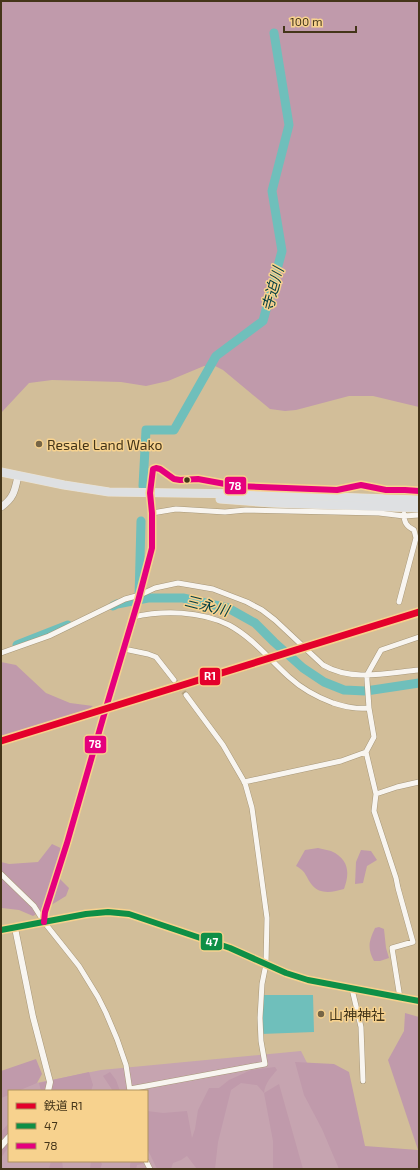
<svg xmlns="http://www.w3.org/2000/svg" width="420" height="1170" viewBox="0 0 420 1170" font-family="'Exo 2','Noto Sans JP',sans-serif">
  <rect width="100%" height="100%" fill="#d2be99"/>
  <path fill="#c6a4b0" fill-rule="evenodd" d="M301,1051L361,1169H1V1092L6,1089L101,1070ZM9,1091H147V1161H9Z"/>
  <path fill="#c09aab" d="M1,1H419V407L373,396H349L296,410L285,411L270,409L223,370L215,366H204L168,381L146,386L121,382L52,380L29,383L1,413Z
    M1,662L16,665L46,693L70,703L93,706L85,712L1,738Z
    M52,844L65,850L59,878L69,888L66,896L33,916L19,910L2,908L1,862L9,864L38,862Z
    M318,848C322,849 327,850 331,851C349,859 350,873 344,889C333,892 320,895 312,885C305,876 307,872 296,866L305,850Z
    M361,850L371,851L377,860L367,866L363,883L355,884L356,862Z
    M379,927L384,929L386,948L389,958L380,961H374C367,948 369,941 375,928Z
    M405,1013L419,1017V1169H339L322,1129L304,1095L295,1062L334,1064L349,1072L365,1146L418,1150L388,1060L404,1031Z
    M36,1059L42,1074L37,1083L18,1091H9V1095L1,1098V1071Z
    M275,1067L277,1070C271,1077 265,1083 264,1093L279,1084L303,1169H273V1141L264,1093L257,1085L241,1083L231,1090L218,1142L215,1169H197L187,1156L181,1160L173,1163L171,1169H157L147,1148V1111L163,1113L187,1111L192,1138L195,1129L198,1110L209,1088H219L229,1080L251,1070Z
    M89,1072L93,1085L91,1091H41L39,1083Z
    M110,1072L116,1080L120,1091H113L103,1076Z
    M9,1123V1146L1,1158V1132Z
    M51,1161H62L63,1169H49Z
    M91,1161H100L102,1164L100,1169H90Z
    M131,1161H142L143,1164L137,1165L136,1169H130V1165Z"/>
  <path fill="#6fbfbb" d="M261,995H313L314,1032L261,1034Z"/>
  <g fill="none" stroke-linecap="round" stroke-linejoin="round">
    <path stroke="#6fbfbb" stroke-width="9" d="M143,486L146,430H174L216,356L263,321L282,251L272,191L289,125L274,33
      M139,598L141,521
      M113,606L117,604L148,598H183L228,608L255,623L274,642L303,668L324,682L344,690L366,691L419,683
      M17,645L68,625"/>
    <path stroke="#b6a37f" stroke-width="5" stroke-dasharray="5 2.5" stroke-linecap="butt" d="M174,680L186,695"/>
    <g stroke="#a79779" stroke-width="6">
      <path id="minor" d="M152,513L176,509L225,512L246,510L379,513L404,516L419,515
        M399,602L416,538L414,530C406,526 404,522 404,514
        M133,617C164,610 200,611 229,625C253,638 269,659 289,677C302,689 317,697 333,703C346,707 355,709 369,708
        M124,649L148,654L156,657L174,680
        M1,653L49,636L125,599L140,595L155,588L178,583L213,589L247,602L262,610L275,620L323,665C352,682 387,673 419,670
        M244,782L341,761L366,752
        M376,794L397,787L419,782
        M1,874L34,906L44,922L79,966L98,997L106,1013L117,1039L126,1065L130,1091
        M44,922L45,912L67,843L108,701L138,601L152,548V513L150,493L153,469L156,468L160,469L174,479L180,480L198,479L236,486L337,490L361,485L386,490H405L419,491
        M352,989L361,1027L363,1081
        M400,998L392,948L413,942L398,888L396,878L374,811L376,794L366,752L374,737L369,708L367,680V675L381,650L419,637
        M130,1089L265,1064L261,1041L260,1018L262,984L266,964L267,918L252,808L245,783L223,745L186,695
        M146,1161L150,1169"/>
    </g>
    <g stroke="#a79779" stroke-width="7">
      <path id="tertiary" d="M15,928L33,1017L50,1082L48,1091
        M1,930L86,914L108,912L129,914L230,948L286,973L308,980L419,1001
        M1,1146L9,1137"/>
    </g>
    <g stroke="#a79779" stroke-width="8">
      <path id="secondary" d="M1,507C14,498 15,490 18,476"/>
    </g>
    <g stroke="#ebe2d1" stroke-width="9">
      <path id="trunk" d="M1,472L64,485L109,492L246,494L419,500
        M220,499L272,503L419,508"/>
    </g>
    <use href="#minor" stroke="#f8f5f0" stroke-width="5"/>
    <use href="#tertiary" stroke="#f8f5f0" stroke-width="6"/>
    <use href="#secondary" stroke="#efedea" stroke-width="7"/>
    <use href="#trunk" stroke="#dee0e2" stroke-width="8"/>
    <g stroke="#f7d28e" stroke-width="9">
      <path id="bus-1" d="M1,930L86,914L108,912L129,914L230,948L286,973L308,980L419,1001"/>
    </g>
    <g stroke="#f7d28e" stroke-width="9">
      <path id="bus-2" d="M44,922L45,912L67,843L108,701L138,601L152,548V513L150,493L153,469L156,468L160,469L174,479L180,480L198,479L236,486L337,490L361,485L386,490H405L419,491"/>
    </g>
    <use href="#bus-1" stroke="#0e8f46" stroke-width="6"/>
    <use href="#bus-2" stroke="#e5007d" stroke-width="6"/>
    <g stroke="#f7d28e" stroke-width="10">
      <path id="rail-1" d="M1,741L419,612"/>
    </g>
    <use href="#rail-1" stroke="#e4002b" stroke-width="7"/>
  </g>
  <g fill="#766546" stroke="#f7d28e" stroke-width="1.5">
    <circle cx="39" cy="444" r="4"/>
    <circle cx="321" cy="1014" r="4"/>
  </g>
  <circle fill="#443519" stroke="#f7d28e" stroke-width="1.5" cx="187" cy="480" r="3.5"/>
  <g text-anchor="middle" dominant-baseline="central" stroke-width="3" stroke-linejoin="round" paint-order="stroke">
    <g font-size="14" fill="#443519" stroke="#f7d28e" text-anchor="start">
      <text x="47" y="444">Resale Land Wako</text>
      <text x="329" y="1014">山神神社</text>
    </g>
    <g font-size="15" font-style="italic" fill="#053f43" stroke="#f7d28e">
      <text transform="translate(272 289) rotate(-75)">寺迫川</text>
      <text transform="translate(207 605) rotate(14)">三永川</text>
    </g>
  </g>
  <g stroke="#f7d28e" stroke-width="1.5">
    <rect x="224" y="476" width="23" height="19" rx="4" fill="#e5007d"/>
    <rect x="199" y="667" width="22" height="19" rx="4" fill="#e4002b"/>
    <rect x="84" y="735" width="23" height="19" rx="4" fill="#e5007d"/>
    <rect x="200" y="932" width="23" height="19" rx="4" fill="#0e8f46"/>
  </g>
  <g font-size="11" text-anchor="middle" font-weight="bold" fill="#fff">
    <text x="235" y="490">78</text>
    <text x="210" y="680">R1</text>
    <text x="95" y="748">78</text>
    <text x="212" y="946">47</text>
  </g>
  <rect width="420" height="1170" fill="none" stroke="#443519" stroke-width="4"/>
  <rect x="8" y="1090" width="140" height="72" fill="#f7d28e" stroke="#af935f"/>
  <rect x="16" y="1103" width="20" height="6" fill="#e4002b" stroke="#af935f"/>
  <text x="44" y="1110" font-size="12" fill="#443519">鉄道 R1</text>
  <rect x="16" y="1123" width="20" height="6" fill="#0e8f46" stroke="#af935f"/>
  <text x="44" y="1130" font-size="12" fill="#443519">47</text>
  <rect x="16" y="1143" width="20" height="6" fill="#e5007d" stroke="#af935f"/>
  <text x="44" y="1150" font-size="12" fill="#443519">78</text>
  <path d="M284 26v6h72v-6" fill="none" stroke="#443519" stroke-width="2"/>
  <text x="290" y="26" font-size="12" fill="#443519" stroke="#f7d28e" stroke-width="3" paint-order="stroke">100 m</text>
</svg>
